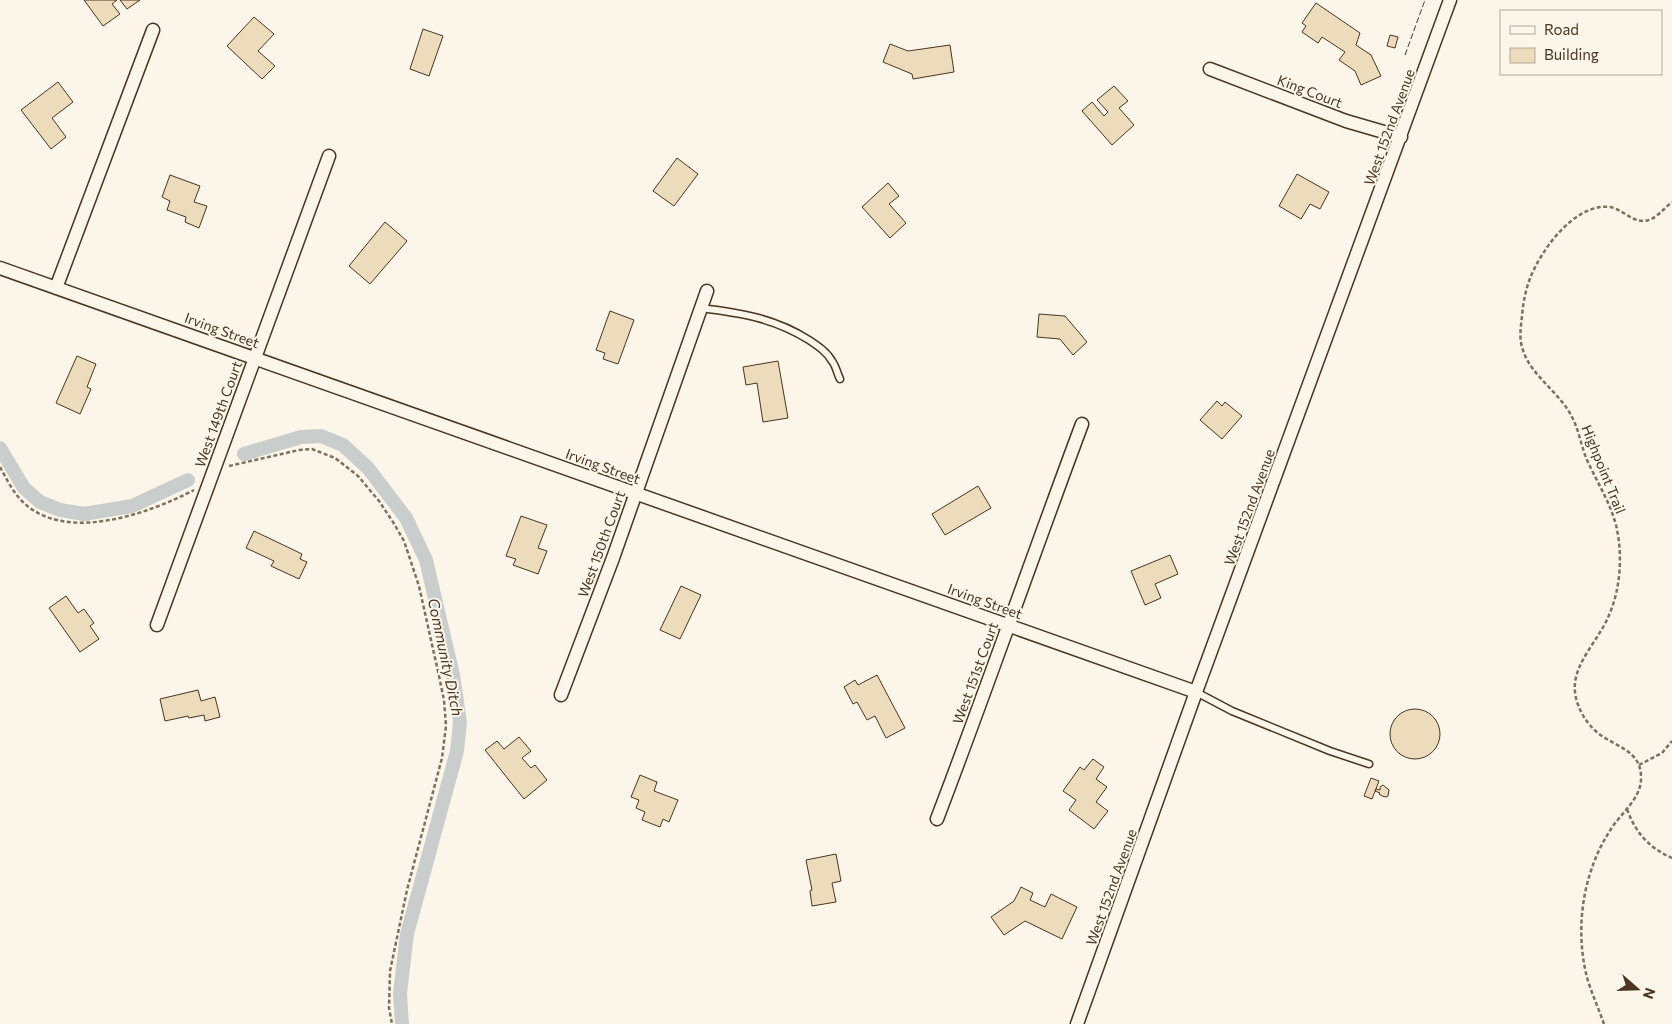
<svg xmlns="http://www.w3.org/2000/svg" width="1672" height="1024" viewBox="0 0 1672 1024" font-family="Commissioner,sans-serif">
  <rect width="100%" height="100%" fill="#fbf6e9"/>
  <g fill="none" stroke-linecap="round" stroke-linejoin="round">
    <path stroke="#c9cecd" stroke-width="14" d="M0,448L24,488L40,502L60,510L84,514L132,506L188,480
      M244,454L301,437L321,436L343,445L368,468L406,518L426,560L453,675L460,722L457,751L407,934L400,993L402,1024"/>
  </g>
  <path fill="#ecdcbc" stroke="#4a3520" d="M84,0H117L112,4L120,14L103,26Z
    M120,0H140L127,9Z
    M1316,3L1360,33L1356,45L1371,55L1381,76L1361,85L1355,71L1339,60L1345,52L1322,37L1318,43L1302,32L1306,26L1302,23Z
    M254,17L274,34L258,51L275,66L262,79L227,46Z
    M423,29L443,36L429,76L410,69Z
    M1390,35L1398,37L1395,48L1387,46Z
    M890,44L908,51L950,45L954,72L913,79L912,74L883,62Z
    M58,82L73,102L52,118L66,137L51,149L21,110Z
    M1114,86L1128,101L1119,108L1134,125L1112,145L1082,111L1092,102L1104,116L1108,112L1097,100Z
    M677,158L698,174L674,206L653,191Z
    M1297,174L1329,192L1320,209L1310,204L1301,219L1279,206Z
    M170,175L200,186L194,202L207,206L199,228L185,222L186,217L167,210L170,201L162,197Z
    M888,183L899,196L889,204L906,223L890,238L862,207Z
    M385,222L407,241L370,284L349,266Z
    M610,311L634,320L618,364L603,359L605,353L596,350Z
    M1039,314L1065,316L1087,342L1073,355L1060,339L1037,337Z
    M77,356L96,364L87,387L91,389L80,414L56,403Z
    M778,361L788,418L763,422L757,383L746,385L743,367Z
    M1217,401L1222,406L1225,402L1242,416L1222,439L1200,420Z
    M978,486L991,508L945,535L932,514Z
    M521,516L547,525L538,548L547,551L538,574L513,565L516,559L506,556Z
    M254,531L302,554L300,559L307,562L299,579L271,566L274,561L246,548Z
    M1170,555L1178,574L1155,584L1161,598L1145,605L1131,571Z
    M681,586L701,595L680,639L660,630Z
    M66,596L78,613L84,609L94,623L90,626L99,639L80,652L49,608Z
    M877,675L905,728L886,738L875,716L867,720L857,702L853,704L844,687L855,680L858,685Z
    M198,690L201,701L215,697L220,717L205,721L204,715L189,718L188,716L165,721L160,699Z
    M1390 734a25 25 0 1 1 50 0a25 25 0 1 1-50 0Z
    M519,737L531,751L522,758L531,768L535,765L547,780L524,799L485,750L497,741L504,749Z
    M1093,759L1104,767L1096,779L1107,787L1096,802L1108,811L1094,829L1069,810L1076,800L1063,791L1080,767L1084,770Z
    M640,775L657,782L654,791L678,800L669,822L663,819L660,827L642,820L645,812L636,808L639,800L631,797Z
    M1371,778L1379,781L1372,799L1364,796Z
    M1383,785L1389,790L1388,796L1386,797L1382,796L1379,794L1380,793L1375,791L1376,789L1380,790V787Z
    M836,854L841,881L832,883L836,902L812,906L810,891L812,890L806,860Z
    M1021,887L1033,893L1030,900L1045,907L1051,894L1077,907L1062,939L1025,921L1004,935L991,917L1014,901Z"/>
  <g fill="none" stroke-linecap="round" stroke-linejoin="round">
    <g stroke="#4a3520" stroke-width="9">
      <path id="service" d="M701,308C741,313 774,318 809,340C818,346 827,352 832,361C836,366 837,373 840,379
        M1196,692L1232,711L1330,751L1369,764"/>
    </g>
    <g stroke="#4a3520" stroke-width="15">
      <path id="minor" d="M1210,69L1346,121L1401,137
        M0,268L1196,692
        M56,288L153,30
        M157,625L329,156
        M561,695L613,558L707,291
        M937,819C987,688 1033,555 1082,424
        M1077,1024L1196,692L1450,0"/>
    </g>
    <path stroke="#7f6f5c" stroke-width="2.5" stroke-dasharray="4 2.5" stroke-linecap="butt" d="M229,466L299,450L312,449L335,458L358,476L379,501L393,522L404,541L419,586L439,676L444,700L446,726L442,758L407,890L390,971L389,1008L392,1024
      M0,467C6,478 12,490 20,499C62,545 148,514 194,490
      M1639,765L1662,753L1672,741
      M1627,809C1635,832 1649,848 1672,858
      M1604,1024C1599,1010 1593,996 1588,981C1574,931 1582,873 1611,829C1621,813 1642,798 1641,777C1641,750 1615,747 1598,733C1584,722 1573,701 1575,683C1577,664 1592,646 1602,629C1620,599 1624,559 1616,525C1610,502 1597,482 1587,460C1581,446 1579,430 1572,417C1559,391 1529,375 1522,347C1519,337 1521,326 1522,316C1523,304 1525,293 1529,281C1540,251 1574,203 1610,207C1622,209 1631,221 1643,221C1655,221 1663,209 1672,202"/>
    <use href="#service" stroke="#fbf6e9" stroke-width="6"/>
    <use href="#minor" stroke="#fbf6e9" stroke-width="12"/>
    <path stroke="#4a3520" stroke-width="1" stroke-dasharray="6 2.5" stroke-linecap="butt" d="M1405,55L1425,0"/>
  </g>
  <g text-anchor="middle" dominant-baseline="central" stroke-width="4" stroke-linejoin="round" paint-order="stroke">
    <g font-size="14" fill="#4a3520" stroke="#fbf6e9">
      <text transform="translate(1310 91) rotate(21)">King Court</text>
      <text transform="translate(1389 127) rotate(-70)">West 152nd Avenue</text>
      <text transform="translate(222 330) rotate(20)">Irving Street</text>
      <text transform="translate(218 414) rotate(-70)">West 149th Court</text>
      <text transform="translate(603 466) rotate(20)">Irving Street</text>
      <text transform="translate(1604 469) rotate(68)">Highpoint Trail</text>
      <text transform="translate(1249 507) rotate(-70)">West 152nd Avenue</text>
      <text transform="translate(601 544) rotate(-70)">West 150th Court</text>
      <text transform="translate(985 601) rotate(20)">Irving Street</text>
      <text transform="translate(975 673) rotate(-70)">West 151st Court</text>
      <text transform="translate(1111 887) rotate(-70)">West 152nd Avenue</text>
    </g>
    <g font-size="15" font-style="italic" fill="#4a3520" stroke="#fbf6e9">
      <text transform="translate(446 657) rotate(78)">Community Ditch</text>
    </g>
  </g>
  <rect x="1500" y="10" width="162" height="65" fill="#fbf6e9" stroke="#b4a999"/>
  <rect x="1510" y="26" width="25" height="8" fill="#fbf6e9" stroke="#b4a999"/>
  <text x="1544" y="35" font-size="15" fill="#4a3520">Road</text>
  <rect x="1510" y="48" width="25" height="15" fill="#ecdcbc" stroke="#b4a999"/>
  <text x="1544" y="60" font-size="15" fill="#4a3520">Building</text>
  <g transform="translate(1637 989) rotate(110)" stroke="#fbf6e9" stroke-width="4" paint-order="stroke">
  <path d="M0-4L9 19L0 12L-9 19Z" fill="#4a3520"/>
  <text y="-8" font-size="14" font-weight="bold" text-anchor="middle" fill="#4a3520">N</text>
  </g>
</svg>
